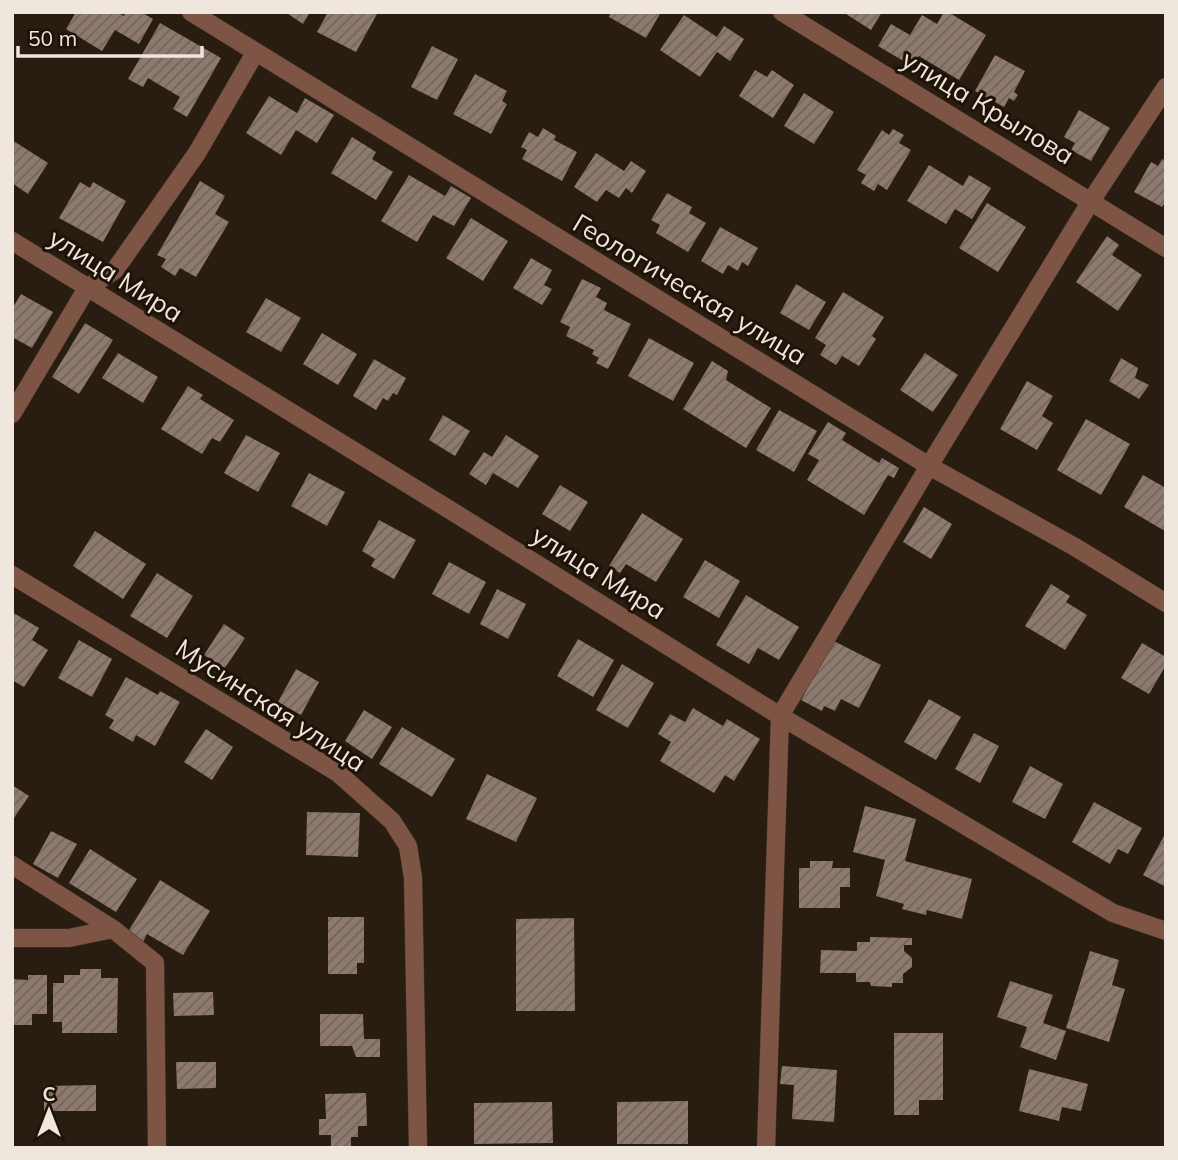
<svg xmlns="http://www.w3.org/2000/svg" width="1178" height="1160" viewBox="0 0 1178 1160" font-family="Mulish,sans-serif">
  <defs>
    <pattern id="building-hatch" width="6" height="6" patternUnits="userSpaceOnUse" patternTransform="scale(1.75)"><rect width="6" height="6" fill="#8d796e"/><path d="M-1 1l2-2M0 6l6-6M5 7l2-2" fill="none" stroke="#71645d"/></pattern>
  </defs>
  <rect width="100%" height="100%" fill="#291c10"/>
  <path fill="url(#building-hatch)" d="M76,12H117L124,16L126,12H141L153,19L139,44L115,30L102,51L66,29Z
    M285,12H310L303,24Z
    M328,12H378L356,52L317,32Z
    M611,12H661L646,38L609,17Z
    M843,12H882L871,30Z
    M944,12H948L986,35L959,80L919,56L912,66L878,46L891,24L910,35L922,15L937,24Z
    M684,15L717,37L724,26L744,39L730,61L717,52L700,77L660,50Z
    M160,23L221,58L187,117L173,109L180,97L148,78L143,87L128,79Z
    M432,46L458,59L437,100L411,87Z
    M995,55L1025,71L1014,92L1018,95L1014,101L1009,98L1004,107L975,91Z
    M755,70L767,77L772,70L794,85L773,118L739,96Z
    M475,74L507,91L502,101L507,104L491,134L453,114Z
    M804,93L834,112L814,144L784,126Z
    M269,96L297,113L305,98L334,115L317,143L296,130L281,155L246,133Z
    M1079,110L1110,128L1091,161L1071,150L1075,143L1064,137Z
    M543,128L556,136L554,140L577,152L562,181L522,159L527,150L521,147L529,132L538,137Z
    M893,129L904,135L899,143L911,150L887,190L878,184L874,191L861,183L866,175L857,170L882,130L889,135Z
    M352,137L376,152L372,159L393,172L376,200L331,173Z
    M12,140L48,163L28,194L12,183Z
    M596,153L624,171L631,161L646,171L632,193L626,188L619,198L606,190L597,202L574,187Z
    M1162,159L1166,161V201L1162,207L1134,192L1151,162L1158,166Z
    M929,165L963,186L969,175L991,188L972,219L955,209L946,224L907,201Z
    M409,175L445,196L451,186L471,198L454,226L433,215L417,242L381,221Z
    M200,181L225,196L215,214L229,222L196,277L180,268L175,276L161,267L166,259L157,255Z
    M80,182L90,188L93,182L126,201L103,242L59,218Z
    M667,193L692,207L689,213L706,223L688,252L656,233L660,225L651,220Z
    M987,203L1026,227L998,272L959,248Z
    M471,218L508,241L483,281L446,258Z
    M720,227L758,248L748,266L742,262L738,271L728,265L723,274L701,261Z
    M1107,236L1119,245L1112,255L1142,275L1118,311L1076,282Z
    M531,258L552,270L544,285L552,289L542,305L513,288Z
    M582,279L601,288L596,297L607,303L604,310L631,324L608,369L596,363L599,358L592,354L594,350L566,336L570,327L560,322Z
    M796,284L826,302L809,330L780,313Z
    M843,292L884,317L872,336L876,339L859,366L842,356L836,365L820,355L826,345L815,338Z
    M21,294L53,312L32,348L12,337V309Z
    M266,298L301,318L281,352L246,332Z
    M85,323L113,340L79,394L52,377Z
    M322,333L357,354L338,385L303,364Z
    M649,338L694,363L673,401L628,376Z
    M118,353L158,377L143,403L102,378Z
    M925,353L958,375L933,412L900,390Z
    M1121,358L1138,368L1135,378L1149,385L1139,399L1109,381Z
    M374,359L406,378L397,395L393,393L388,401L383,398L376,410L353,396Z
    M712,361L728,371L726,380L771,408L746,448L683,409Z
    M1027,381L1053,396L1042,416L1053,423L1037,450L1000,429Z
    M188,386L203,395L200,399L234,420L220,442L212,438L202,454L161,429Z
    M779,410L817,431L794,472L756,450Z
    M443,415L470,431L455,456L429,440Z
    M1086,419L1130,444L1101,495L1057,470Z
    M828,422L846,433L842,440L879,463L882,458L899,468L894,478L888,475L864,515L807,480L819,460L808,454Z
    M246,435L280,453L258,492L224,473Z
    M506,435L539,456L518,488L493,473L486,485L469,474L484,452L492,457Z
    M309,473L345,492L327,526L291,506Z
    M1143,475L1166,488V527L1163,530L1124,507Z
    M560,485L588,502L570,531L542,514Z
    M924,507L952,524L931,559L903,542Z
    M642,513L683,539L656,582L626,564L620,573L609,566Z
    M379,520L416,540L394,579L371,566L375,559L362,551Z
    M95,531L146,564L123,599L73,566Z
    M705,560L740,581L719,618L683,597Z
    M449,562L486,582L469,614L432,594Z
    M157,573L193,596L167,638L130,616Z
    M1051,584L1070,596L1066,602L1087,615L1065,650L1025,626Z
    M497,589L526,604L508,639L480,624Z
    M746,595L799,627L779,660L758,648L749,664L716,645Z
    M12,612L39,628L32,640L48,650L24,687L12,680Z
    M224,624L245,638L225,668L204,655Z
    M578,639L614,660L593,697L557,676Z
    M79,640L112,659L92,697L58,678Z
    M832,640L881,665L859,708L841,699L835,711L824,706L822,711L801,700Z
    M1142,643L1166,657V665L1149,694L1121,678Z
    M622,664L654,683L628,728L596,710Z
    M296,669L319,682L301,715L278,702Z
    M126,677L158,695L160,691L180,702L155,746L136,735L133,742L109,728L114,720L105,715Z
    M929,699L961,717L936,760L904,742Z
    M693,708L723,726L727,719L760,739L734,781L725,775L714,793L660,761L671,742L658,734L670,714L685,722Z
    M364,710L392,727L372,759L345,741Z
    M402,727L455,759L432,797L379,764Z
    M206,729L233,747L212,780L184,762Z
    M974,733L999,746L980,783L955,769Z
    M1030,766L1063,784L1045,819L1012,802Z
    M487,774L537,798L516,842L466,819Z
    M12,785L29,796L12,821Z
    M1094,802L1142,828L1128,854L1118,849L1110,864L1072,842Z
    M865,806L916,819L905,861L972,879L962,919L927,910L926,915L902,909L904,904L876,896L885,860L853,852Z
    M307,812L360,813L358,857L306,855Z
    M51,831L77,844L58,878L33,864Z
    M1166,832V887L1143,875Z
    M90,849L137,879L116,912L69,883Z
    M810,861H833L832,868H850V887H840V908H799V868H810Z
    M160,880L210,911L183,955L147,934L142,944L126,935Z
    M328,917H364V963H357V974H328Z
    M574,918L575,1011H516V919Z
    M870,937L912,938V945H904V951L912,958V967L903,974V983H892V987L871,986L870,982H856V973H820L821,950L857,951V942H870Z
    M1090,951L1119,960L1112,985L1125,989L1109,1042L1066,1028Z
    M80,969H101V978H118L117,1033H62V1022H53V983H64V975H80Z
    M28,975H47V1014H32V1025H12V979L28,980Z
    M1010,981L1053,995L1043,1023L1066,1031L1056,1060L1020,1047L1027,1027L997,1017Z
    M213,992L214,1015L174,1016L173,993Z
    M320,1014H363L364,1039H380V1057H356L352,1046H320Z
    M894,1033H943V1100H919V1115H894Z
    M176,1062H216V1088L177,1089Z
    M782,1066L837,1070L834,1122L792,1119L794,1085L780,1084Z
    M1029,1069L1088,1084L1081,1111L1062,1107L1059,1121L1019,1111Z
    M96,1085V1111H44V1086Z
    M366,1093L367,1126H358V1137H351V1147H331V1135H319V1119H326L325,1094Z
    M688,1101V1144H617V1102Z
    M552,1102L553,1143L474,1144V1103Z"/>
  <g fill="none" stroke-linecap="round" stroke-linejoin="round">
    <g stroke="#45382d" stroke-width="19">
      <path id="minor" d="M191,12L929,466L1075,547L1166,603
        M782,12L1166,248
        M12,241L450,510L780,716L1113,913L1166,931
        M12,414L87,288L115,270L197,153L255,53
        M12,575L338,773L392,821L408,846L413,878L418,1148
        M12,865L113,929L155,963L157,1148
        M12,938H69L113,929
        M766,1148L780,716L929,466L1091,201L1166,87"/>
    </g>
    <use href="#minor" stroke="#7e5544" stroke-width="18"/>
  </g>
  <g text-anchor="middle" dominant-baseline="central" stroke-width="6" stroke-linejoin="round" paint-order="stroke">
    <g font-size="26" fill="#efe6de" stroke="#1f1307">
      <text transform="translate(988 107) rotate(31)">улица Крылова</text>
      <text transform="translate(116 275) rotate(32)">улица Мира</text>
      <text transform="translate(690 289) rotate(31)">Геологическая улица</text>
      <text transform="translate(599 572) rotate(32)">улица Мира</text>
      <text transform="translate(271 705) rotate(33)">Мусинская улица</text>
    </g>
  </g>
  <rect width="1178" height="1160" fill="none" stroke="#efe6de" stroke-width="28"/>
  <g transform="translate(49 1111)" stroke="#1f1307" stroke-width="5" paint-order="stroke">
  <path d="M0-5L12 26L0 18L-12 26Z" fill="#efe6de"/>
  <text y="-10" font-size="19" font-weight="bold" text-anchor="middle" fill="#efe6de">С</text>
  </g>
  <path d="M18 46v10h184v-10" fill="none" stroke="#efe6de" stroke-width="3.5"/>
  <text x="28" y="46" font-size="21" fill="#efe6de" stroke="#1f1307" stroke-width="5" paint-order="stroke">50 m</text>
</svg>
